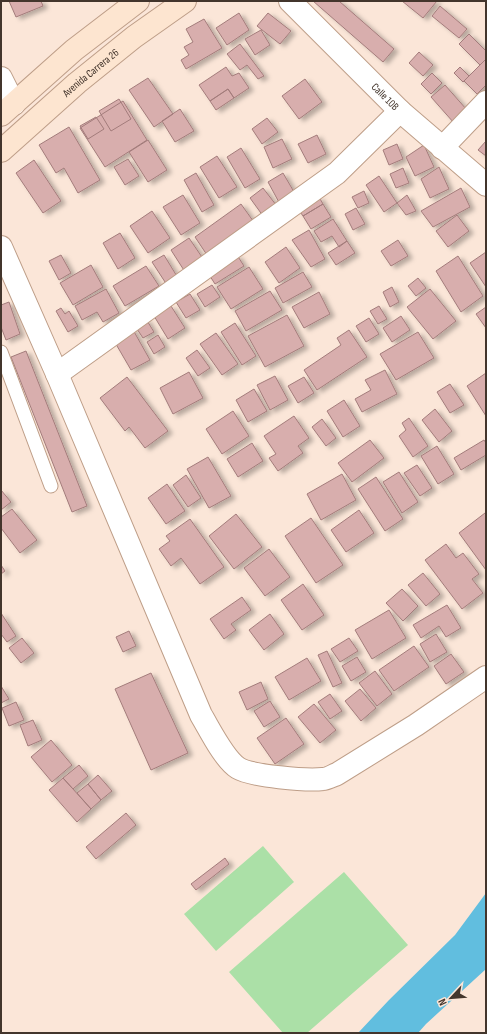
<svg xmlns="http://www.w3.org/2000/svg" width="487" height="1034" viewBox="0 0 487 1034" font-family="'Sofia Sans Condensed',sans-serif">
  <defs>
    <filter id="shadow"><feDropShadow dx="4.5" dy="2.5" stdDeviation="2" flood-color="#0004"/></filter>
  </defs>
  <rect width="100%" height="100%" fill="#fbe6d8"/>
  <path fill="#abe0a7" d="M263,846L294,882L216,951L184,914Z
    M344,872L408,945L307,1033H283L229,972Z"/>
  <path fill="#61bedf" d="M486,893V969L426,1024L418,1033H358L389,1000L455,935Z"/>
  <path fill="#d8aead" stroke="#a37c7b" filter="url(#shadow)" d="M9,1H41L43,6L16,17Z
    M313,1H339L394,49L383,62Z
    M402,1H437L423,18Z
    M440,6L467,29L459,38L432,16Z
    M239,13L249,30L227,45L216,28Z
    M268,13L291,31L280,44L257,26Z
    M204,19L222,48L186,69L181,60L189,55L184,47L193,42L186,29Z
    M261,30L270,45L255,55L245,39Z
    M469,34L486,51V59L480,65L459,44Z
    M240,44L264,76L258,79L247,65L240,70L227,54Z
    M419,52L433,65L423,76L409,63Z
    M486,59V85L477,94L464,81Z
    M226,67L232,76L239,73L249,88L234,98L228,89L210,101L199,85Z
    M460,67L469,76L463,82L454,73Z
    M432,73L442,83L431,94L421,84Z
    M148,78L173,114L154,127L129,90Z
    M305,79L322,102L299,119L282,96Z
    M445,85L467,110L454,123L431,97Z
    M228,89L234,98L216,110L210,101Z
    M119,99L131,119L111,131L99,111Z
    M123,101L147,140L105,167L80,128Z
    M180,109L194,131L175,142L162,121Z
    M96,117L104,129L88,139L80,126Z
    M267,118L278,132L262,144L252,129Z
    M69,127L100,180L78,193L64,168L56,173L39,145Z
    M317,135L326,154L308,163L298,144Z
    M282,139L292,159L273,168L264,147Z
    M148,140L167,170L148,182L129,152Z
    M486,141V156L478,150Z
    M397,144L403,159L389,165L383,150Z
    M424,145L434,167L415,176L406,157Z
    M241,148L260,179L245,188L227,157Z
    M217,156L237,187L219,198L200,167Z
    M128,159L139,176L125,185L114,167Z
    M34,160L61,201L43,213L16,173Z
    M439,167L449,189L430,198L421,179Z
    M403,168L409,183L396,188L390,174Z
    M196,173L214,205L202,212L184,180Z
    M283,173L297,197L281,206L268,182Z
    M379,176L397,203L384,212L366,185Z
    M263,188L280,210L266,220L250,198Z
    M461,188L470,207L433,227L421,211Z
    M364,191L369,203L358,208L352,197Z
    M183,195L200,223L181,235L163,207Z
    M407,195L416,211L406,215L397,203Z
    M319,197L323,204L303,216L298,209Z
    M241,204L256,225L209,258L195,237Z
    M323,204L331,217L311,229L303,216Z
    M356,208L365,224L353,230L345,214Z
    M152,211L170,238L148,253L130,226Z
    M457,215L469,231L448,247L436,231Z
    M333,219L347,241L339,247L332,236L321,242L314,231Z
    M309,230L325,259L311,267L292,240Z
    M120,233L135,258L118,269L103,243Z
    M189,238L206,263L187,275L171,250Z
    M398,240L408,256L391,266L381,251Z
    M347,241L355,253L336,265L328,253Z
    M286,247L300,268L279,283L265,262Z
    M486,252V287L470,263Z
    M61,255L71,273L59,280L49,261Z
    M164,255L178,278L167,285L152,262Z
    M237,255L244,266L215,284L208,273Z
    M458,256L483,296L461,312L436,271Z
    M91,265L103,287L73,305L60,283Z
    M146,266L159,286L125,306L113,286Z
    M249,267L263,289L231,309L217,287Z
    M303,272L312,287L283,303L275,288Z
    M418,278L426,288L416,296L408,286Z
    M212,285L220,297L205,307L197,294Z
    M392,287L399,302L390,307L383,292Z
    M106,289L119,313L103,322L97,312L82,320L75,306Z
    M430,289L456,321L433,339L407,307Z
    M270,291L282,310L246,331L235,311Z
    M319,292L330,314L304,328L292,307Z
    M190,294L200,310L186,318L176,302Z
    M9,302L20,334L6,340L1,327V305Z
    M171,306L185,328L168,339L154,316Z
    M379,306L387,319L378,324L370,311Z
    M486,307V328L476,314Z
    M61,308L65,314L69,311L78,326L68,332L56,311Z
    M287,315L304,346L265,367L248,336Z
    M401,316L410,330L392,342L383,328Z
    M369,318L379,334L366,342L356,326Z
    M146,319L154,332L143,338L135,326Z
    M235,323L256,356L242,365L221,332Z
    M132,328L150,360L131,370L113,339Z
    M349,330L367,357L317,390L304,370L341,345L337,338Z
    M418,332L434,358L396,380L380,354Z
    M216,333L238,364L222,375L200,344Z
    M158,335L165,347L154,354L147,342Z
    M197,350L210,368L198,376L186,358Z
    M26,351L87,506L72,512L11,357Z
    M385,370L397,394L362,412L355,399L371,390L365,380Z
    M189,372L203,398L173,414L160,388Z
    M486,373V416L467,386Z
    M275,376L288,400L270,410L257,385Z
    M127,377L168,431L145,448L129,427L125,431L100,398Z
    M304,377L314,393L298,403L288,386Z
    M450,384L464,405L450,413L437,392Z
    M254,389L267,411L248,422L236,400Z
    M344,400L360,426L343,437L327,411Z
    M435,409L452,431L439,442L422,420Z
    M233,411L249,436L222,454L206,429Z
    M294,416L309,438L298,446L303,453L278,471L269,458L276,454L264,436Z
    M409,418L428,446L413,457L399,436L406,430L402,423Z
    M322,419L336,438L326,446L312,427Z
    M370,440L384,458L352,482L338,463Z
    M484,440L486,443V455L461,470L454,458Z
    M252,443L263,461L238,477L227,459Z
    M437,446L454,474L438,484L421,456Z
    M208,457L231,496L209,508L187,469Z
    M417,465L432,488L420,496L404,473Z
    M399,472L418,502L402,513L383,482Z
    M342,474L356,500L321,520L307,494Z
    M186,475L201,498L188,507L173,485Z
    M376,477L403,519L385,531L358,489Z
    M167,484L185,511L166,524L148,498Z
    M1,490L11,502L1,510Z
    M12,509L37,540L20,553L1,528V517Z
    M359,510L374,533L346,552L331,530Z
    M485,513L486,514V570L459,533Z
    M236,514L262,547L234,569L209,536Z
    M311,518L343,565L316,583L285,536Z
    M190,519L224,567L200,584L181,558L171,566L159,549L170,541L166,536Z
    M446,544L456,558L463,553L479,574L472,579L483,593L462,609L425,560Z
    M269,549L290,577L265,596L244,568Z
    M1,565L5,571L1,574Z
    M423,573L440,594L426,606L408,585Z
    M303,584L324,615L302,630L281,600Z
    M402,589L418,606L403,621L386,603Z
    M242,597L251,610L231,624L236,630L224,639L210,619Z
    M447,605L461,628L446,637L439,626L421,638L413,625Z
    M389,610L406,638L372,659L355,630Z
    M1,613L16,636L7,642L1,634Z
    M270,614L284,634L264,650L249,630Z
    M129,631L136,646L123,652L116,637Z
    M436,634L447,652L430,662L420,644Z
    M22,638L34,653L21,663L9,648Z
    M349,638L358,651L340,662L331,649Z
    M414,646L429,667L394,691L379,670Z
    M327,651L342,683L333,687L318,655Z
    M451,654L464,672L446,684L434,666Z
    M357,657L366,672L351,681L342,666Z
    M307,658L321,681L289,700L275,677Z
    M375,671L392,694L377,706L359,683Z
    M151,673L188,753L151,770L115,689Z
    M261,682L268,699L247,710L239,692Z
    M1,686L9,699L1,703Z
    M360,689L376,708L361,721L345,701Z
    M330,694L342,711L330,719L318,702Z
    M270,701L280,717L264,727L254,711Z
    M16,702L24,720L9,726L2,708Z
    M314,704L336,730L320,743L298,717Z
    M286,718L304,744L275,764L257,738Z
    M33,720L42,740L28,746L20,725Z
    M51,740L72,765L52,782L31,757Z
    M79,765L88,776L73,789L63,778Z
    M98,775L112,791L101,800L88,784Z
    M63,778L91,809L77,822L49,790Z
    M88,784L101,800L91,809L77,793Z
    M126,813L136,825L96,859L86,847Z
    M225,858L229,864L196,890L191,884Z"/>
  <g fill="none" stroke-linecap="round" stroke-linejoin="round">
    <g stroke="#be9e88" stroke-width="15">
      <path id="lane" d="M1,352L51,486"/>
    </g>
    <g stroke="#be9e88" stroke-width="24">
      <g id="street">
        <path id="s1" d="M290,1L400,111L486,185"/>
        <path d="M1,78L14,104"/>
        <path d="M442,148L486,102"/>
        <path d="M1,247L57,374L201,715C210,730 224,759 238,768C251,776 307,781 323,779C327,779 332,776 337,774L416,725L486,677"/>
        <path d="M57,374L337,173L400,111"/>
      </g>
    </g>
    <g stroke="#be9e88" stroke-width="24">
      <g id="secondary">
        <path d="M1,115L74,50L138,1"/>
        <path id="s2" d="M1,151L77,83L134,37L185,1"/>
      </g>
    </g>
    <use href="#lane" stroke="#fff" stroke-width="13"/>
    <use href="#street" stroke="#fff" stroke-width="22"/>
    <use href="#secondary" stroke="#fde5d0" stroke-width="22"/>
  </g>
  <g text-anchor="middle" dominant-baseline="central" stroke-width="3" stroke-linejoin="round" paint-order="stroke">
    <g font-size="11" fill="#43352c" stroke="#fbe6d8">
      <text stroke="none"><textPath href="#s2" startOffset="119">Avenida Carrera 26</textPath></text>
      <text stroke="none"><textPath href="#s1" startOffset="135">Calle 10B</textPath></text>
    </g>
  </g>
  <rect width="487" height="1034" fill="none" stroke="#43352c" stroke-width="4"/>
  <g transform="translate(451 998) rotate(244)" stroke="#fbe6d8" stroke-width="3" paint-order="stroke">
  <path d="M0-3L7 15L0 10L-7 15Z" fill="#43352c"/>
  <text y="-6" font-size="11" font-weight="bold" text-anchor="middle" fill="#43352c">N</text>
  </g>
</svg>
